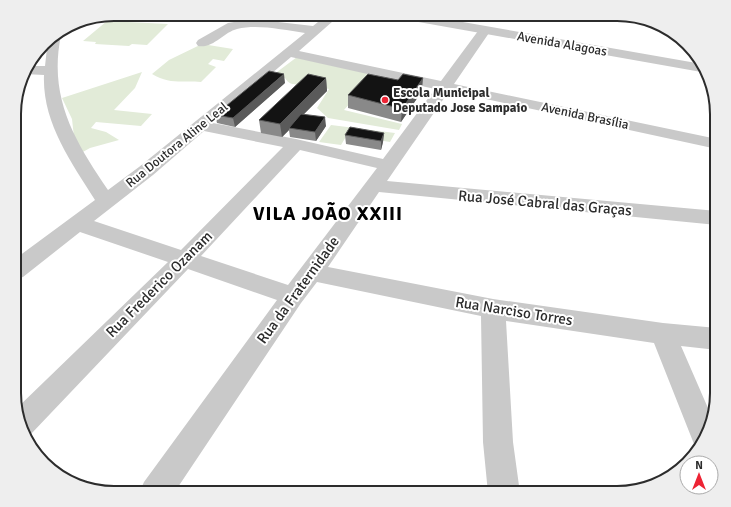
<svg xmlns="http://www.w3.org/2000/svg" width="731" height="507" viewBox="0 0 731 507" font-family="Signika,sans-serif">
  <rect width="100%" height="100%" fill="#fff"/>
  <path fill="#e2ebd8" d="M107,21L168,24L147,45L132,44L129,46L95,44L96,42L83,41Z
    M202,44L233,49L224,61L213,59L208,64L216,67L201,82C182,80 170,85 152,74L169,60Z
    M297,57L376,74L344,110L402,124L399,130L328,118L317,108L329,89C323,88 316,85 309,84C299,83 291,88 285,78L273,75Z
    M142,72L135,88L114,110L152,114L141,126L96,122L91,128L106,132L119,140L90,148L81,153L74,137L72,119L62,98Z
    M331,125L395,133L390,142L347,135L341,145L319,142Z"/>
  <g fill="none" stroke-linecap="round" stroke-linejoin="round">
    <path fill="#c9c9c9" fill-rule="evenodd" d="M328,14H341L299,51L441,81L481,27H489L491,30L454,84L717,139V149L449,91L387,181L717,211V225L379,192L328,267L493,299L663,323L717,328V350L681,346L711,415L699,446L694,444L654,343L506,321L513,442L520,493H488L483,442L481,316L317,282L301,303L174,493H139L144,482L277,300L188,269L31,434L25,436L16,409L168,262L80,232L23,277L15,279V259L95,200C71,162 42,122 44,75L24,74L27,66H45L48,39L59,32L61,35C48,98 75,141 108,190L139,167L305,33C283,30 258,24 237,29C224,32 213,49 198,46L196,43L198,40L228,23L252,19L313,26ZM291,57L435,89L383,159L296,139L213,123ZM204,131L283,147L181,250L94,221L153,175ZM300,150L377,168L288,285L201,256Z
      M441,14H453L450,26H442L440,23Z"/>
    <path fill="#c9c9c9" fill-rule="evenodd" d="M390,14H417L702,64L707,73L396,18L392,17Z"/>
  </g>
  <path fill="#898989" d="M326,78L327,91L303,115L326,126L316,141L290,137L289,130L282,137L261,133L259,120Z
    M285,83L235,127L217,123L215,115Z
    M422,91L401,122L348,108V95Z
    M384,133L383,142L381,150L346,144L345,135Z"/>
  <path fill="#5a5a5a" d="M284,74L285,83L235,127L233,118Z
    M326,78L327,91L290,128H289V130L282,137L280,124Z
    M423,78L422,91L401,122L402,109Z
    M325,117L326,126L316,141L315,132Z
    M384,133L383,142L381,150V141Z"/>
  <path fill="#131313" stroke="#5a5a5a" d="M269,71L284,74L233,118L215,115Z
    M308,74L326,78L280,124L259,120Z
    M368,74L398,80L403,74L423,78L402,109L348,95Z
    M301,114L325,117L315,132L289,128Z
    M350,127L384,133L381,141L345,135Z"/>
  <circle fill="#ed2334" stroke="#fff" stroke-width="1.5" cx="385" cy="100" r="4"/>
  <g text-anchor="middle" dominant-baseline="central" stroke-width="4" stroke-linejoin="round" paint-order="stroke">
    <g font-size="13" fill="#2c2c2c" stroke="#fff">
      <text transform="translate(562 44) rotate(10)">Avenida Alagoas</text>
      <text transform="translate(585 116) rotate(12)">Avenida Brasília</text>
      <text transform="translate(177 145) rotate(-39)">Rua Doutora Aline Leal</text>
    </g>
    <g font-size="13" font-weight="bold" fill="#2c2c2c" stroke="#fff" text-anchor="start">
      <text x="393" y="93">Escola Municipal<tspan x="393" dy="15">Deputado Jose Sampaio</tspan></text>
    </g>
    <g font-size="15" fill="#2c2c2c" stroke="#fff">
      <text transform="translate(545 203) rotate(5)">Rua José Cabral das Graças</text>
      <text transform="translate(159 284) rotate(-45)">Rua Frederico Ozanam</text>
      <text transform="translate(298 290) rotate(-54)">Rua da Fraternidade</text>
      <text transform="translate(514 311) rotate(9)">Rua Narciso Torres</text>
    </g>
    <g font-size="19" font-weight="bold" letter-spacing="1" fill="#000" stroke="#fff">
      <text x="328" y="214">VILA JOÃO XXIII</text>
    </g>
  </g>
  <path d="M0 0H731V507H0ZM114 21H617A93 93 0 0 1 710 114V393A93 93 0 0 1 617 486H114A93 93 0 0 1 21 393V114A93 93 0 0 1 114 21Z" fill="#eee" fill-rule="evenodd"/>
  <path fill="none" stroke="#2c2c2c" stroke-width="2" d="M114 21H617A93 93 0 0 1 710 114V393A93 93 0 0 1 617 486H114A93 93 0 0 1 21 393V114A93 93 0 0 1 114 21Z"/>
  <g transform="translate(699 475)"><circle r="19" fill="#ffffff" stroke="#ababab"/>
  <path d="M0-3L7 15L0 10L-7 15Z" fill="#ed2334"/>
  <text y="-6" font-size="11" font-weight="bold" text-anchor="middle" fill="#2c2c2c">N</text>
  </g>
</svg>
